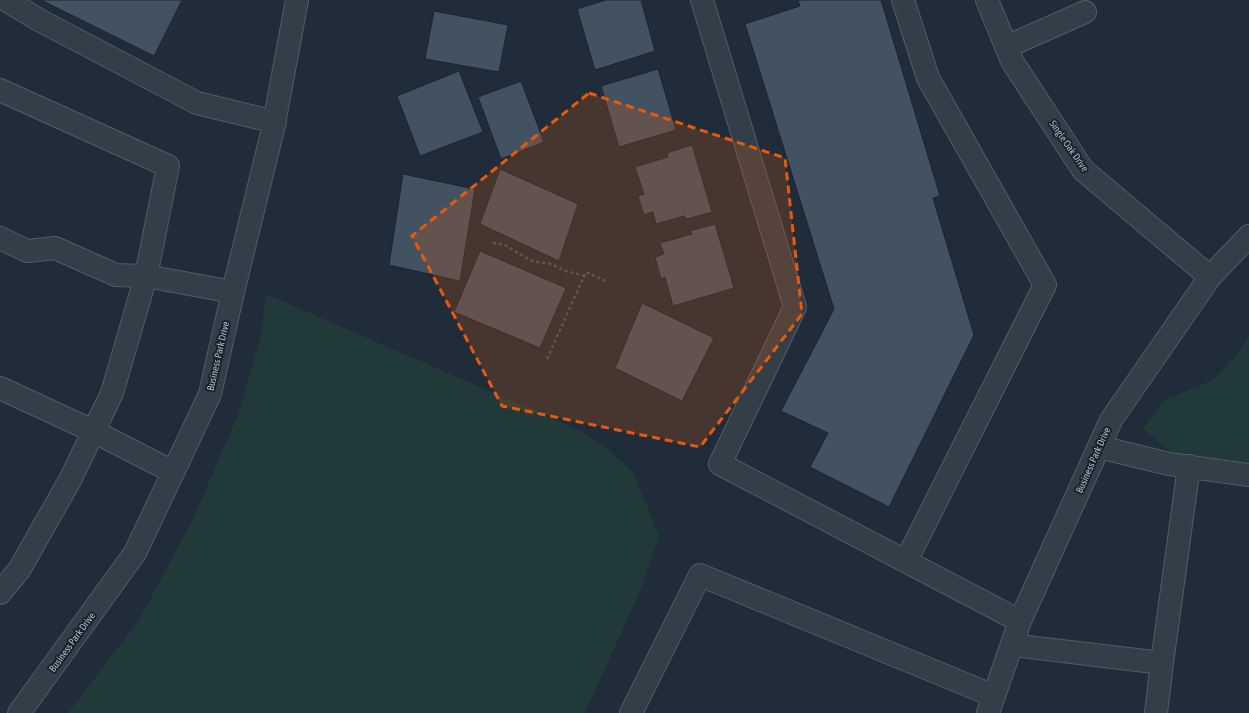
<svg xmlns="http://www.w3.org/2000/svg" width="1249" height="713" viewBox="0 0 1249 713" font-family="'Asap Condensed',sans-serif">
  <rect width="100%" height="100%" fill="#202c39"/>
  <path fill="#22393a" d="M266,294L577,429L608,449L634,474L659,536L641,589L585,713H68L139,620L193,519L238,415L261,335Z
    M1249,336V463L1170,452L1143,428L1164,400L1213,380L1238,354Z"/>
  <path fill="#435261" stroke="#1b2530" d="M41,0H182L154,56Z
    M606,0H641L655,51L595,70L577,9Z
    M798,0H881L940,196L933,198L974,335L889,507L810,467L828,433L781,411L834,309L745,24L800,6Z
    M434,11L508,25L499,72L425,59Z
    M658,69L676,130L619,147L601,86Z
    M459,71L483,132L420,156L397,96Z
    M521,81L544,142L501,159L478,97Z
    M692,145L712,212L687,219L684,216L656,224L653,212L644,215L638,196L644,194L635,167L668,157L667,153Z
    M500,169L578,204L559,261L480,224Z
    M403,174L475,189L460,281L389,265Z
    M715,224L734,288L673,306L665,277L661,279L655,257L664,254L660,243L692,234L690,231Z
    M480,251L566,288L540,348L454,312Z
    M642,303L714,338L682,401L615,368Z"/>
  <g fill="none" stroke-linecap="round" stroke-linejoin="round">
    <g stroke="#515c67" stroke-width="24">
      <path id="minor" d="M6,0L39,20L197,103L275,122
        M702,0L795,307L720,464L1020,621
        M903,0L928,78L1045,285L906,561
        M987,0L1012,61L1083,170L1210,277
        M1006,47L1085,12
        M0,90L168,166L146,276L112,393L70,480L19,570L0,593
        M0,238L27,251L55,248L116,275L146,276L233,292
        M0,388L93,431L173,472
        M1099,447L1169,464L1249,475
        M1012,645L1162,663L1156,713
        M1162,663L1189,466
        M19,713L135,553L210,394L233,292L273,129L297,0
        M631,713L700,575L994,696
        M988,713L1020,621L1111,420L1210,277L1249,236"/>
    </g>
    <path stroke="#3f5657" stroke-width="2.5" stroke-dasharray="3 3" stroke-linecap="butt" d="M493,243L503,244L532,261L551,264L566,271L584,276
      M547,359L586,272L606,281"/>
    <use href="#minor" stroke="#333e49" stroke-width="22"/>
  </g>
  <path fill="#e8590c" fill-opacity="0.2" stroke="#e8590c" stroke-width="3" stroke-dasharray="8 5" stroke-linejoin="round" d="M589,93L785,158L802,314L700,447L502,406L412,236Z"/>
  <g text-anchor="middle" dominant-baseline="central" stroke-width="4" stroke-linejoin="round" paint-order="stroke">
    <g font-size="10" fill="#aeb9c6" stroke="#19232e">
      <text transform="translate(1069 146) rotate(55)">Single Oak Drive</text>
      <text transform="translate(218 356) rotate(-77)">Business Park Drive</text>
      <text transform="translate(1093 460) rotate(-66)">Business Park Drive</text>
      <text transform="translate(72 642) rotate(-54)">Business Park Drive</text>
    </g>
  </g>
</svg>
